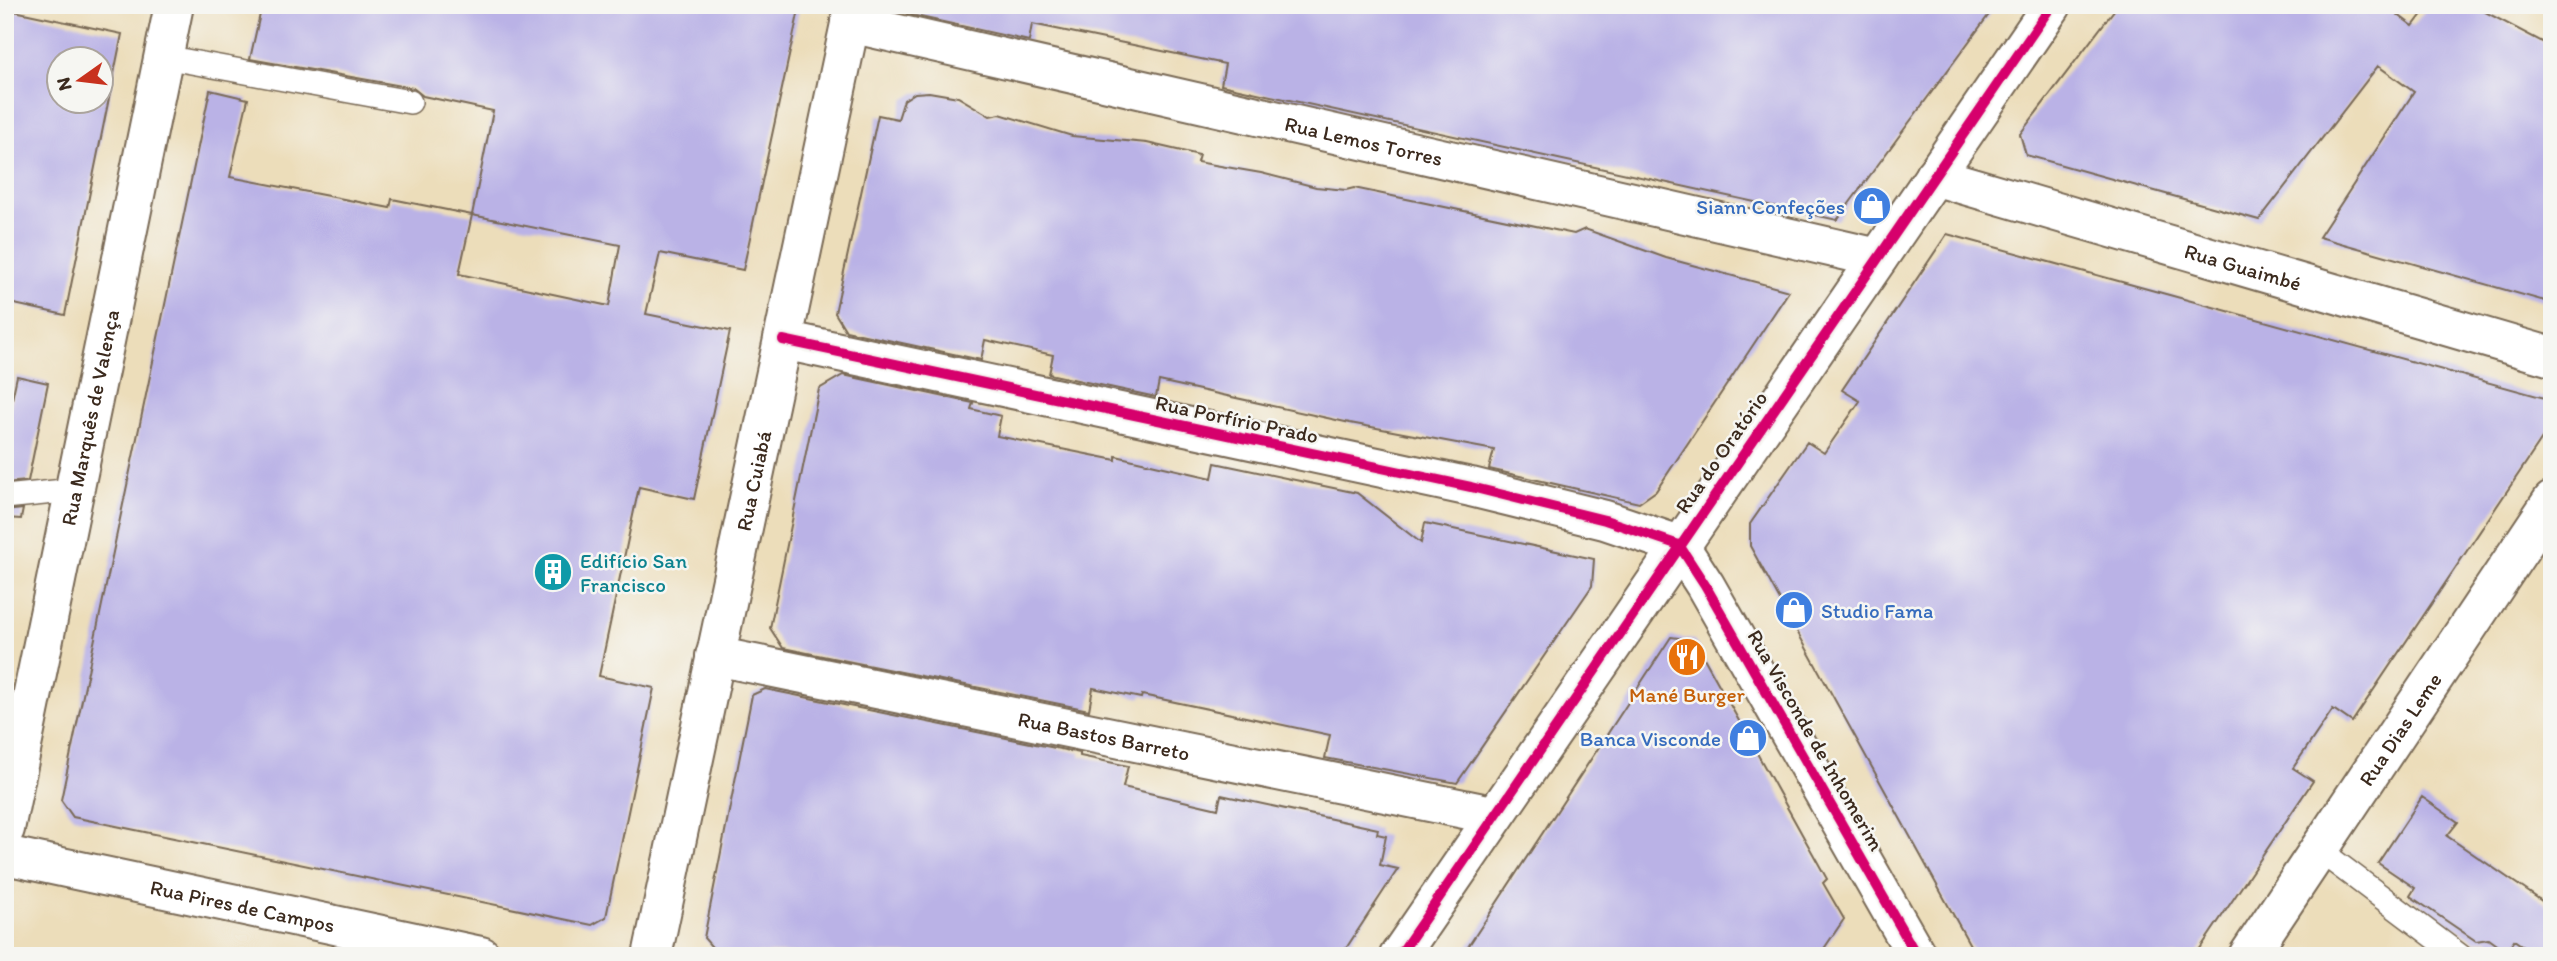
<svg xmlns="http://www.w3.org/2000/svg" width="2557" height="961" viewBox="0 0 2557 961" font-family="Itim,sans-serif">
  <rect width="100%" height="100%" fill="#f6f6f2"/>
  <filter id="ink" filterUnits="userSpaceOnUse"><feTurbulence type="fractalNoise" baseFrequency=".0143" numOctaves="2"/><feDisplacementMap in="SourceGraphic" scale="14" xChannelSelector="R" yChannelSelector="G"/><feConvolveMatrix kernelMatrix="1 2 1 2 8 2 1 2 1" color-interpolation-filters="sRGB"/></filter>
  <filter id="wash" filterUnits="userSpaceOnUse"><feTurbulence type="fractalNoise" baseFrequency=".00686" numOctaves="4" result="noise"/><feDisplacementMap in="SourceGraphic" scale="28" xChannelSelector="R" yChannelSelector="G"/><feGaussianBlur stdDeviation="1.57" result="paint"/><feColorMatrix in="noise" values="0 0 0 0 0 0 0 0 0 0 0 0 0 0 0 0 0 1.4 0 .05"/><feComposite in="paint" operator="in"/></filter>
  <g filter="url(#wash)">
    <rect width="100%" height="100%" fill="#ecddba"/>
    <g id="blocks">
      <path fill="#bab2e6" fill-rule="evenodd" d="M262,5H800L743,270L660,253L646,314L730,331L694,499L639,487L599,676L654,688L606,917L592,925L73,817L61,800L210,90L248,99L230,177L390,208L392,199L472,215L493,111L423,96L413,88L250,59ZM472,215L620,245L609,306L459,274Z
        M908,5H1996L1837,220L1221,85L1225,64L1032,24L1029,41L907,14Z
        M2118,5H2385L2413,26L2429,5H2472L2552,47V303L2319,237L2414,92L2378,66L2259,220L2026,155L2020,134Z
        M5,9L122,34L65,315L5,302ZM60,60H102V102H60Z
        M929,92L958,97L990,116L1000,114L1072,136L1147,143L1199,155L1197,162L1261,173L1316,187L1346,190L1354,188L1574,234L1585,229L1666,258L1789,291L1656,491L1639,503L1489,469L1494,450L1350,423L1159,381L1156,397L1049,374L1053,355L985,340L981,360L846,331L835,313L878,115L898,119L904,100L915,93Z
        M1947,234L2552,400V424L2352,722L2333,709L2293,768L2313,781L2195,956H1976L1750,546V524L1807,442L1824,453L1860,401L1842,390Z
        M843,375L973,403L971,409L1001,416L997,436L1116,460V456L1212,478L1215,463L1357,493L1421,543L1425,523L1594,559L1592,586L1457,783L1325,758L1330,735L1142,695L1141,698L1093,688L1089,710L783,648L770,628L819,389Z
        M17,376L48,383L28,481L5,483V432Z
        M23,509L21,519L5,518V511Z
        M1671,637L1694,640L1827,879L1823,883L1844,919L1819,956H1462Z
        M765,689L1080,753V756L1128,766L1123,787L1218,809L1221,795L1378,829L1377,834L1386,836L1380,865L1398,869L1341,956L717,953L704,938L752,695Z
        M2422,797L2458,822L2447,836L2552,908V956H2537L2514,940L2506,952L2488,939L2476,941L2410,896L2415,888L2378,863Z"/>
    </g>
  </g>
  <g filter="url(#ink)">
    <use href="#blocks" fill-opacity="0" stroke="#796955" stroke-width="2"/>
    <g fill="none" stroke-linecap="round" stroke-linejoin="round">
      <g stroke="#796955" stroke-width="26">
        <path id="service" d="M164,57L410,102
          M5,497L74,490
          M2319,850L2460,956"/>
      </g>
      <g stroke="#796955" stroke-width="42">
        <g id="minor">
          <path id="s1" d="M850,23L1878,258"/>
          <path id="s2" d="M1934,176L2552,357"/>
          <path d="M783,340L1471,487L1605,520L1679,545L1705,585L1917,956"/>
          <path id="s3" d="M715,656L1493,815"/>
          <path id="s4" d="M5,829L174,5"/>
          <path id="s5" d="M5,855L481,956"/>
          <path id="s6" d="M652,956L854,5"/>
          <path id="s7" d="M2248,956L2552,501"/>
        </g>
      </g>
      <g stroke="#796955" stroke-width="42">
        <path id="tertiary" d="M1399,956L2052,5"/>
      </g>
      <use href="#service" stroke="#fff" stroke-width="23"/>
      <use href="#minor" stroke="#fff" stroke-width="38"/>
      <use href="#tertiary" stroke="#fff" stroke-width="38"/>
      <g stroke="#f6f6f2" stroke-width="15">
        <path id="cycleway" d="M783,340L1471,487L1605,520L1679,545L1705,585L1917,956
          M1399,956L2052,5"/>
      </g>
      <use href="#cycleway" stroke="#d6006c" stroke-width="10"/>
    </g>
  </g>
  <defs>
    <g id="shop-disc" transform="scale(2.0125)"><circle r="9.5" fill="#3f7fe0" stroke="#f6f6f2"/><path d="M-5-2.5h2.3a2.7 3.5 0 0 1 5.4 0H5L5.5 6h-11ZM-1.5-2.5h3a1.5 2.3 0 0 0-3 0Z" fill="#fff"/></g>
    <g id="building-disc" transform="scale(2.0125)"><circle r="9.5" fill="#0f9aa8" stroke="#f6f6f2"/><path d="M-4-6H4V6H1V3H-1V6H-4ZM-2.5-4.3h1.7v1.8h-1.7ZM.8-4.3h1.7v1.8H.8ZM-2.5-1h1.7V.8h-1.7ZM.8-1h1.7V.8H.8Z" fill="#fff"/></g>
    <g id="restaurant-disc" transform="scale(2.0125)"><circle r="9.5" fill="#e8710a" stroke="#f6f6f2"/><path d="M-5-6h1v4h1v-4h1v4h1v-4h1v5L-1.5 .5V6h-2V.5L-5-1ZM5-6V6H3V1.5H1.5Q1.5-4 5-6Z" fill="#fff"/></g>
  </defs>
  <g fill-rule="evenodd">
    <use href="#shop-disc" x="1872" y="206"/>
    <use href="#building-disc" x="553" y="572"/>
    <use href="#shop-disc" x="1794" y="610"/>
    <use href="#restaurant-disc" x="1687" y="657"/>
    <use href="#shop-disc" x="1748" y="738"/>
  </g>
  <g text-anchor="middle" dominant-baseline="central" stroke-width="5" stroke-linejoin="round" paint-order="stroke">
    <g font-size="21" fill="#3b2a1e" stroke="#f6f6f2">
      <text stroke="none"><textPath href="#s1" startOffset="527">Rua Lemos Torres</textPath></text>
      <text stroke="none"><textPath href="#s2" startOffset="322">Rua Guaimbé</textPath></text>
      <text stroke="none"><textPath href="#s4" startOffset="420">Rua Marquês de Valença</textPath></text>
      <text transform="translate(1237 419) rotate(12)">Rua Porfírio Prado</text>
      <text transform="translate(1721 452) rotate(-55)">Rua do Oratório</text>
      <text stroke="none"><textPath href="#s6" startOffset="486">Rua Cuiabá</textPath></text>
      <text stroke="none"><textPath href="#s7" startOffset="273">Rua Dias Leme</textPath></text>
      <text stroke="none"><textPath href="#s3" startOffset="397">Rua Bastos Barreto</textPath></text>
      <text transform="translate(1816 740) rotate(60)">Rua Visconde de Inhomerim</text>
      <text stroke="none"><textPath href="#s5" startOffset="243">Rua Pires de Campos</textPath></text>
    </g>
    <g font-size="21" fill="#366cbe" stroke="#f6f6f2" text-anchor="end">
      <text x="1845" y="206">Siann Confeções</text>
      <text x="1821" y="610" text-anchor="start">Studio Fama</text>
      <text x="1721" y="738">Banca Visconde</text>
    </g>
    <g font-size="21" fill="#0d838f" stroke="#f6f6f2" text-anchor="start">
      <text x="580" y="560">Edifício San<tspan x="580" dy="24">Francisco</tspan></text>
    </g>
    <g font-size="21" fill="#c56008" stroke="#f6f6f2">
      <text x="1687" y="694">Mané Burger</text>
    </g>
  </g>
  <rect width="2557" height="961" fill="none" stroke="#f6f6f2" stroke-width="28"/>
  <g transform="translate(80 80) rotate(256)"><circle r="33" fill="#f6f6f2" stroke="#aba49d" stroke-width="2"/>
  <path d="M0-5L12 26L0 18L-12 26Z" fill="#c8321e"/>
  <text y="-10" font-size="19" font-weight="bold" text-anchor="middle" fill="#3b2a1e">N</text>
  </g>
</svg>
